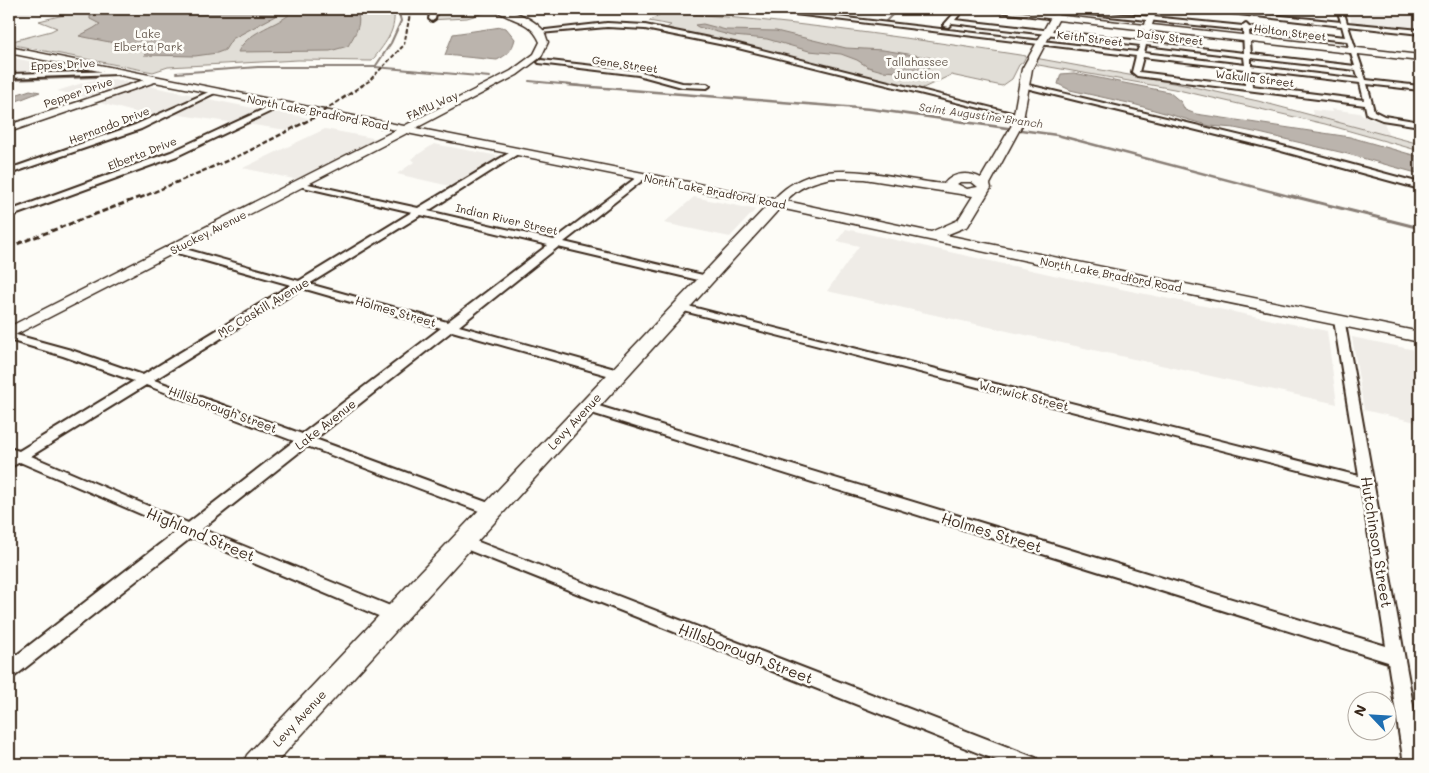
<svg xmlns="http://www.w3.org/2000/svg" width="1429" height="773" viewBox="0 0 1429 773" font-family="Mali,sans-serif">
  <rect width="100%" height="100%" fill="#fdfcf7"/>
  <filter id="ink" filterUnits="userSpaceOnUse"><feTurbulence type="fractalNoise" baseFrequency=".02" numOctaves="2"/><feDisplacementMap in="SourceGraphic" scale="10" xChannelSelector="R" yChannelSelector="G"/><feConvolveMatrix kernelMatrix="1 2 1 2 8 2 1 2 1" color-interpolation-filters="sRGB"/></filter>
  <g filter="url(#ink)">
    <path fill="#efece7" d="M9,9H76L53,14L38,12L9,18Z
      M1348,9H1420V31L1352,24Z
      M9,57L77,71L9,75Z
      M114,79L133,83L90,98L57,91L89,81Z
      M143,86H148L199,96L153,117L96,102Z
      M209,99L258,109L262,111L235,123L173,114Z
      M1331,109L1359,113L1373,120L1384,122L1389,136L1313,115L1312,110L1332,112Z
      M274,112L299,116L308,118L287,130L246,124Z
      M325,129L378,139L298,180L243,168Z
      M434,144L499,156V159L454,187L397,174L414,162L411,159Z
      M694,197L753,209L755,210L730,237L664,223Z
      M846,229L1067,278L1327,331L1337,404L827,291L859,246L837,241Z
      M1352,337L1420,351V423L1364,410Z"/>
    <path fill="#e1ded7" stroke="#8e847a" d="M88,9H392L394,11C396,33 384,44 372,61L298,60L168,67L153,72L9,44V42L51,31L57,28L39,21Z
      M428,9H482L491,11L467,18L428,20Z
      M595,9C636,9 676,13 716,16C820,25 923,40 1026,56L1023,62L1019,65L1012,79L1002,86L951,75L919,90L665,29L671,25L649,21L659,15Z
      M1035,58L1184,85L1258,101L1420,144V151L1325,124L1174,89L1033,64Z"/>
    <path fill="#bbb4ad" stroke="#887d74" d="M118,9H355C364,22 355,34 348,46L330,51L238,52C246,33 274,26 289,15H277L232,39L225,50L217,53L195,56L144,55L147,53L140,48L79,36L94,28L100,24L90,19V16Z
      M703,24L726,30L776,31L846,48L883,50L939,59L932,66L925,69L899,72L882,71L868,67L857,60L841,54L809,51L767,39L733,36L698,27L695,25Z
      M501,27L506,28L515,39C512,51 507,55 497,60L445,55L453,34Z
      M1074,73L1169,92L1181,102L1185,110L1196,114L1350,137L1420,157V174L1344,153L1259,133L1234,128L1210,126L1133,104L1070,90L1058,84L1061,74Z
      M30,90L40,92L9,104V97Z"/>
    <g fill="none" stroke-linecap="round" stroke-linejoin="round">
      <path stroke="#887d74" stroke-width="2" d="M398,9L401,21L391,43L375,67L490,77
        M885,22L895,12
        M176,73L258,67H375
        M9,80L97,77
        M529,81L583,86"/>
      <path stroke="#887d74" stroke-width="2.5" d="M567,85L871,109L1057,135L1296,198"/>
      <path stroke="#887d74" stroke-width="3" d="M1292,196L1420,228"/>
      <g stroke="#3b2a1e" stroke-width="4">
        <path id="street" d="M431,9H437L435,19L432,21L429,19Z
          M754,9H769L1137,52L1140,45L952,23L948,27L943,26L958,9H964L955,20L1141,41L1145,27L1148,25L1151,27L1147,42L1244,53L1243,30L1061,11L1055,19L976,9H992L1053,15L1055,9H1072L1243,26L1246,24L1249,27L1345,37L1342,26L1195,9H1212L1341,22L1337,9H1343L1347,23L1420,30V34L1348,26L1366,80L1420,86V90L1367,84L1374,111L1384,116L1420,122V126L1382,120L1367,114L1365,105L1137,76L1132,72L1136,56ZM1249,31L1347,41L1355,66L1251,54ZM1146,45L1244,57L1245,65L1144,53ZM1143,57L1245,69V85L1139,72ZM1251,58L1356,70L1359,79L1251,66ZM1251,70L1360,83L1364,100L1252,86Z
          M607,23L645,25L734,43L1024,116L1020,118L734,47L645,29L607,27L540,33L537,31Z
          M541,60L638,71L682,83L707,84L710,86L707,88L682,87L638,75L539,63L538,62Z
          M120,71V73L118,74L9,78V74Z
          M1024,84L1279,145L1420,183V189L1274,149L1022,87L1021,86Z
          M213,90L219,91L141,129L9,174V169L135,125Z
          M277,103L284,105L177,156L9,217V211L171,152Z
          M514,150L521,152L428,211L554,240L641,174L644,175V179L564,242L707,276L712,279L707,282L558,247L459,326L622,371L624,374L622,377H614L452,331L315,439L497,506L499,510L497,514L492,515L487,514L307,446L202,529L400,610L402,615L400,620L394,622L388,620L192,537L15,676L9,679V661L178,530L20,462L9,468V448L19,451L134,381L63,356L9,340V333L71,350L143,375L291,285L170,251V247H178L299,281L412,212L299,186V182L418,208ZM421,215L548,245L447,322L309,284ZM302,288L441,328L302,434L154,380ZM146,385L294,441L188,523L31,456Z
          M680,304L1359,476L1334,320L1340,317L1344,318L1420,744V764H1404L1388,662L582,410L581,407L587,403L592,404L1386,646L1361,486L676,309L674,307Z
          M463,536L1036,758L1039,764H1006L458,546L455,542L458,538Z"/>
      </g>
      <g stroke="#3b2a1e" stroke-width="3">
        <path id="secondary" d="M494,9C509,8 530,17 541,28C545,31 546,37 548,42L541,57L517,75L416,128L774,199C819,150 887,179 944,184C953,172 969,172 981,178L1012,125L1022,69L1051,17L1055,15L1145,25L1149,9H1157L1152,25L1420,55V61L1058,20L1032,69L1022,125L990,184L991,188L968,226L946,235L1420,332V342L1074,271L780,208L275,764H243L247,755L768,205L407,133L9,338V327L396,130L155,82L9,132V125L144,80L9,53V47L404,126L511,71L534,54L540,42C530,19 511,22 494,9ZM832,178L864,179L973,196L958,220L931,232L786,201C798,187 814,181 832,178ZM960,182H972L978,187L967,189L957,184Z"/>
      </g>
      <use href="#street" fill="#fdfcf7" fill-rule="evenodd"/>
      <use href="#secondary" fill="#fdfcf7" fill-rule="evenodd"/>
      <path stroke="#3b2a1e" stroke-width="2" stroke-dasharray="4 2" stroke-linecap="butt" d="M361,86L369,81L404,45L411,9"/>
      <path stroke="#3b2a1e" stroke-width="2.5" stroke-dasharray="5 2.5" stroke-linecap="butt" d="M140,198L245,153L313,118L363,85"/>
      <path stroke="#3b2a1e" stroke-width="3" stroke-dasharray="6 3" stroke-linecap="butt" d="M9,247L143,196"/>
    </g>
  </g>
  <g text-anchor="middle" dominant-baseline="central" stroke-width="5" stroke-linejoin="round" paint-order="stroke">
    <g font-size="11" fill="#3b2a1e" stroke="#fdfcf7">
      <text transform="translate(1290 32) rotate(7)">Holton Street</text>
      <text transform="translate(1170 37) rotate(7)">Daisy Street</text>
      <text transform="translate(1090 38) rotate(7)">Keith Street</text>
      <text transform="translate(63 64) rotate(-3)">Eppes Drive</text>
      <text transform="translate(625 64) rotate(8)">Gene Street</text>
      <text transform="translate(1255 78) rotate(7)">Wakulla Street</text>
      <text transform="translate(78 92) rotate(-19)">Pepper Drive</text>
      <text transform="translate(432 105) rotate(-24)">FAMU Way</text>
      <text transform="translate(318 112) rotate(11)">North Lake Bradford Road</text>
      <text transform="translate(109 125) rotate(-21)">Hernando Drive</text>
      <text transform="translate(142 153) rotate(-21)">Elberta Drive</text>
      <text transform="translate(715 191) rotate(11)">North Lake Bradford Road</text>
      <text transform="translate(507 219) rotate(13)">Indian River Street</text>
      <text transform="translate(208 232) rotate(-27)">Stuckey Avenue</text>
      <text transform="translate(1111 274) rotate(11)">North Lake Bradford Road</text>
    </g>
    <g font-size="11" fill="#64574c" stroke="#fdfcf7">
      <text x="148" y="33">Lake<tspan x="148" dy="13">Elberta Park</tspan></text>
      <text x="917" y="61">Tallahassee<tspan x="917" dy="13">Junction</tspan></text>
    </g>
    <g font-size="11" font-style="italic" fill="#615349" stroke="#fdfcf7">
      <text transform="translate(981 115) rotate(8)">Saint Augustine Branch</text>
    </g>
    <g font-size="12" fill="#3b2a1e" stroke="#fdfcf7">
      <text transform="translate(263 307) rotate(-31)">Mc Caskill Avenue</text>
      <text transform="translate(396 311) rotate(16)">Holmes Street</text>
      <text transform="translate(1024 395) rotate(14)">Warwick Street</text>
      <text transform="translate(223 409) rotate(20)">Hillsborough Street</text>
      <text transform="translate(574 421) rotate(-47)">Levy Avenue</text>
      <text transform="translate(325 424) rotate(-38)">Lake Avenue</text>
      <text transform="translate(299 718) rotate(-47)">Levy Avenue</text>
    </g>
    <g font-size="15" fill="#3b2a1e" stroke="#fdfcf7">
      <text transform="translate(992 532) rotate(17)">Holmes Street</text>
      <text transform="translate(201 534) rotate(23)">Highland Street</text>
      <text transform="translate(1377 542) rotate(81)">Hutchinson Street</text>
      <text transform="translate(746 653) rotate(21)">Hillsborough Street</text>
    </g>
  </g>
  <rect width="1429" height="773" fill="none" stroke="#fdfcf7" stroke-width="30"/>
  <rect x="15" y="15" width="1399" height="743" fill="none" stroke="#3b2a1e" stroke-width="2" filter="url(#ink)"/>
  <g transform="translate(1372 716) rotate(295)"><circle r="24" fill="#fdfcf7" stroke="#afa8a0"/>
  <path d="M0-4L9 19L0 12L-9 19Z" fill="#1f6fb2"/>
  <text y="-8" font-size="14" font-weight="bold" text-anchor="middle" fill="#3b2a1e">N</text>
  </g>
</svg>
